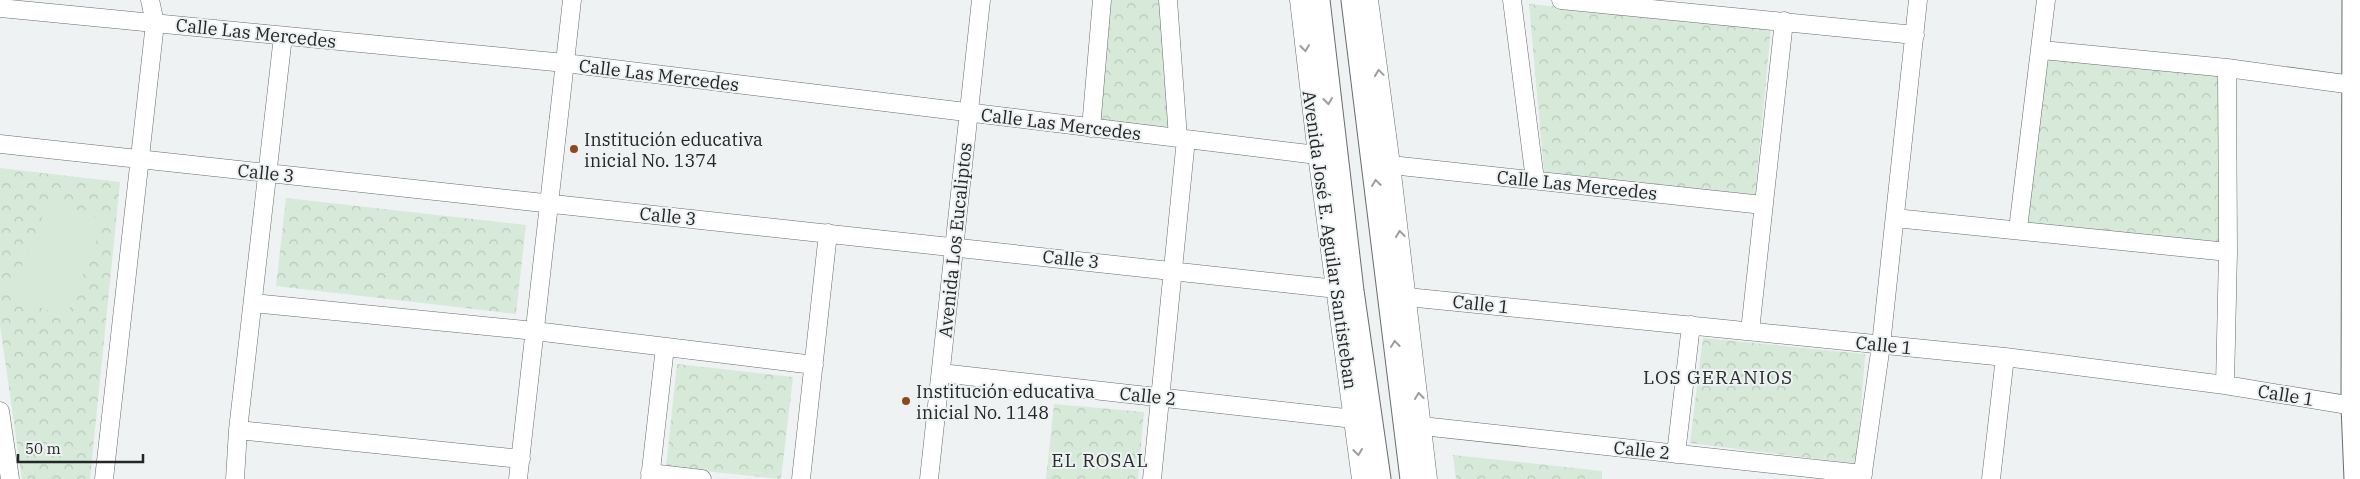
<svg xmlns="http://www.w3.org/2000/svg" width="2360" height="479" viewBox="0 0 2360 479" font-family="'IBM Plex Serif',serif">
  <defs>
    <pattern id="park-crowns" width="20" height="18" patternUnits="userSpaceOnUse" patternTransform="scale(1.25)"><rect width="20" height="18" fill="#d7e9d8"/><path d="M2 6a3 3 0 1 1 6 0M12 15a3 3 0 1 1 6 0" fill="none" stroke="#b8c8b9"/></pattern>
  </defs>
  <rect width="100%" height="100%" fill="#eef2f3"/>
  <path fill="url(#park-crowns)" d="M1107,0H1162L1171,132L1091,121Z
    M1529,4L1771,28L1755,195L1544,172Z
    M2042,50L2227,68L2228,252L2018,229Z
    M0,168L120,182L90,479H22L0,325Z
    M286,198L526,225L516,314L276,286Z
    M1703,338L1865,354L1857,464L1690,443Z
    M677,364L793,377L781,479L666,467Z
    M1054,404L1144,412L1138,479H1046Z
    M1453,455L1602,471V479H1456Z"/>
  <path fill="#d7e9d8" d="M50,199L104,221L66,318L10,295Z"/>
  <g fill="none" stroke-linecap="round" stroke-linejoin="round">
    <g stroke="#686c6d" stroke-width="19">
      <path id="minor" d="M1168,0L1178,138
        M1299,0L1317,155L1361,479
        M1369,0L1391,165L1428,479
        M1512,0L1535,180
        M1561,0L1915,35
        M0,8L565,63L1317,155
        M2042,50L2227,68L2353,85
        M1091,128L1102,0
        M0,144L1337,289
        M1391,165L1763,205
        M1895,218L2228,252
        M2018,229L2046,0
        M1407,297L2005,357L2225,385L2360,407
        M253,303L535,331L814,365
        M1750,331L1784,21
        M941,373L1354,419
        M2225,385L2228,252L2227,68
        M0,411L10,479
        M1422,426L1863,474
        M238,430L521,459
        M1676,454L1691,325
        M650,473L702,479
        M104,479L155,23L150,0
        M235,479L238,430L283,36
        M518,479L572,0
        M650,479L665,347
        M801,479L828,233
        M929,479L981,0
        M1152,479L1186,139
        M1862,479L1881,345L1918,0
        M1991,479L2005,357"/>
    </g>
    <g stroke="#686c6d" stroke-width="27">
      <path id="secondary" d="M1317,0L1351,291L1378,479
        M1354,0L1413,479
        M2355,0L2354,406L2357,479"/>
    </g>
    <use href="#minor" stroke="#fff" stroke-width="18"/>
    <use href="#secondary" stroke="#fff" stroke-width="25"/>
  </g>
  <defs><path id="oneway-chevron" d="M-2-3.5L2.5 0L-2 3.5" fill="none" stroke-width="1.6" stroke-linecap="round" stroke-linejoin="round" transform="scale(1.25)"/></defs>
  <g stroke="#9c9d9d">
    <use href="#oneway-chevron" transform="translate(1305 48) rotate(84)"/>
    <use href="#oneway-chevron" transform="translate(1379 73) rotate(-98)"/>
    <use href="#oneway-chevron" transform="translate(1328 101) rotate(84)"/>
    <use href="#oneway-chevron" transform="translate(1376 183) rotate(-97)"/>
    <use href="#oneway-chevron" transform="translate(1400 234) rotate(-97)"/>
    <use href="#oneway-chevron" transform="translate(1395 344) rotate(-97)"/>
    <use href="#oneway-chevron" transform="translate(1419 396) rotate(-97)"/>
    <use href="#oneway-chevron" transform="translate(1358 452) rotate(83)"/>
  </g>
  <g fill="#8d491e" stroke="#eef2f3" stroke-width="2">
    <circle cx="574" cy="149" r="5"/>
    <circle cx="906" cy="401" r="5"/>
  </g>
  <g text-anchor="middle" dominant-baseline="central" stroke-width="4" stroke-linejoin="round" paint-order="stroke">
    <g font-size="18" fill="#242526" stroke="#eef2f3">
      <text transform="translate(256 33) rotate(6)">Calle Las Mercedes</text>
      <text transform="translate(659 75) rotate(7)">Calle Las Mercedes</text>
      <text transform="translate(1061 124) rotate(7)">Calle Las Mercedes</text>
      <text transform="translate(266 173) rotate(6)">Calle 3</text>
      <text transform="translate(1577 185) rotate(6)">Calle Las Mercedes</text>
      <text transform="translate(668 216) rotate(6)">Calle 3</text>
      <text transform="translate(955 240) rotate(-84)">Avenida Los Eucaliptos</text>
      <text transform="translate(1330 240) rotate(82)">Avenida José E. Aguilar Santisteban</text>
      <text transform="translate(1071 259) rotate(6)">Calle 3</text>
      <text transform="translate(1481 304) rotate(6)">Calle 1</text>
      <text transform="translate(1884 345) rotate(6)">Calle 1</text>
      <text transform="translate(2286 395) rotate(9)">Calle 1</text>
      <text transform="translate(1148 396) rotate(6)">Calle 2</text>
      <text transform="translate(1642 450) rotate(6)">Calle 2</text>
    </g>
    <g font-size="18" fill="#242526" stroke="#eef2f3" text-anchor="start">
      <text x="584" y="139">Institución educativa<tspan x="584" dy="21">inicial No. 1374</tspan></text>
      <text x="916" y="391">Institución educativa<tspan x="916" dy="21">inicial No. 1148</tspan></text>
    </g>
    <g font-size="19" letter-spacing="1" fill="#2a2d2e" stroke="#eef2f3">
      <text x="1718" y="377">LOS GERANIOS</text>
      <text x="1100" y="460">EL ROSAL</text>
    </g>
  </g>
  <path d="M18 454v8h125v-8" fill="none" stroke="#242526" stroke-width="2.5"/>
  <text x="25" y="454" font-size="15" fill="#242526" stroke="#eef2f3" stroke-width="4" paint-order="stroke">50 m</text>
</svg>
